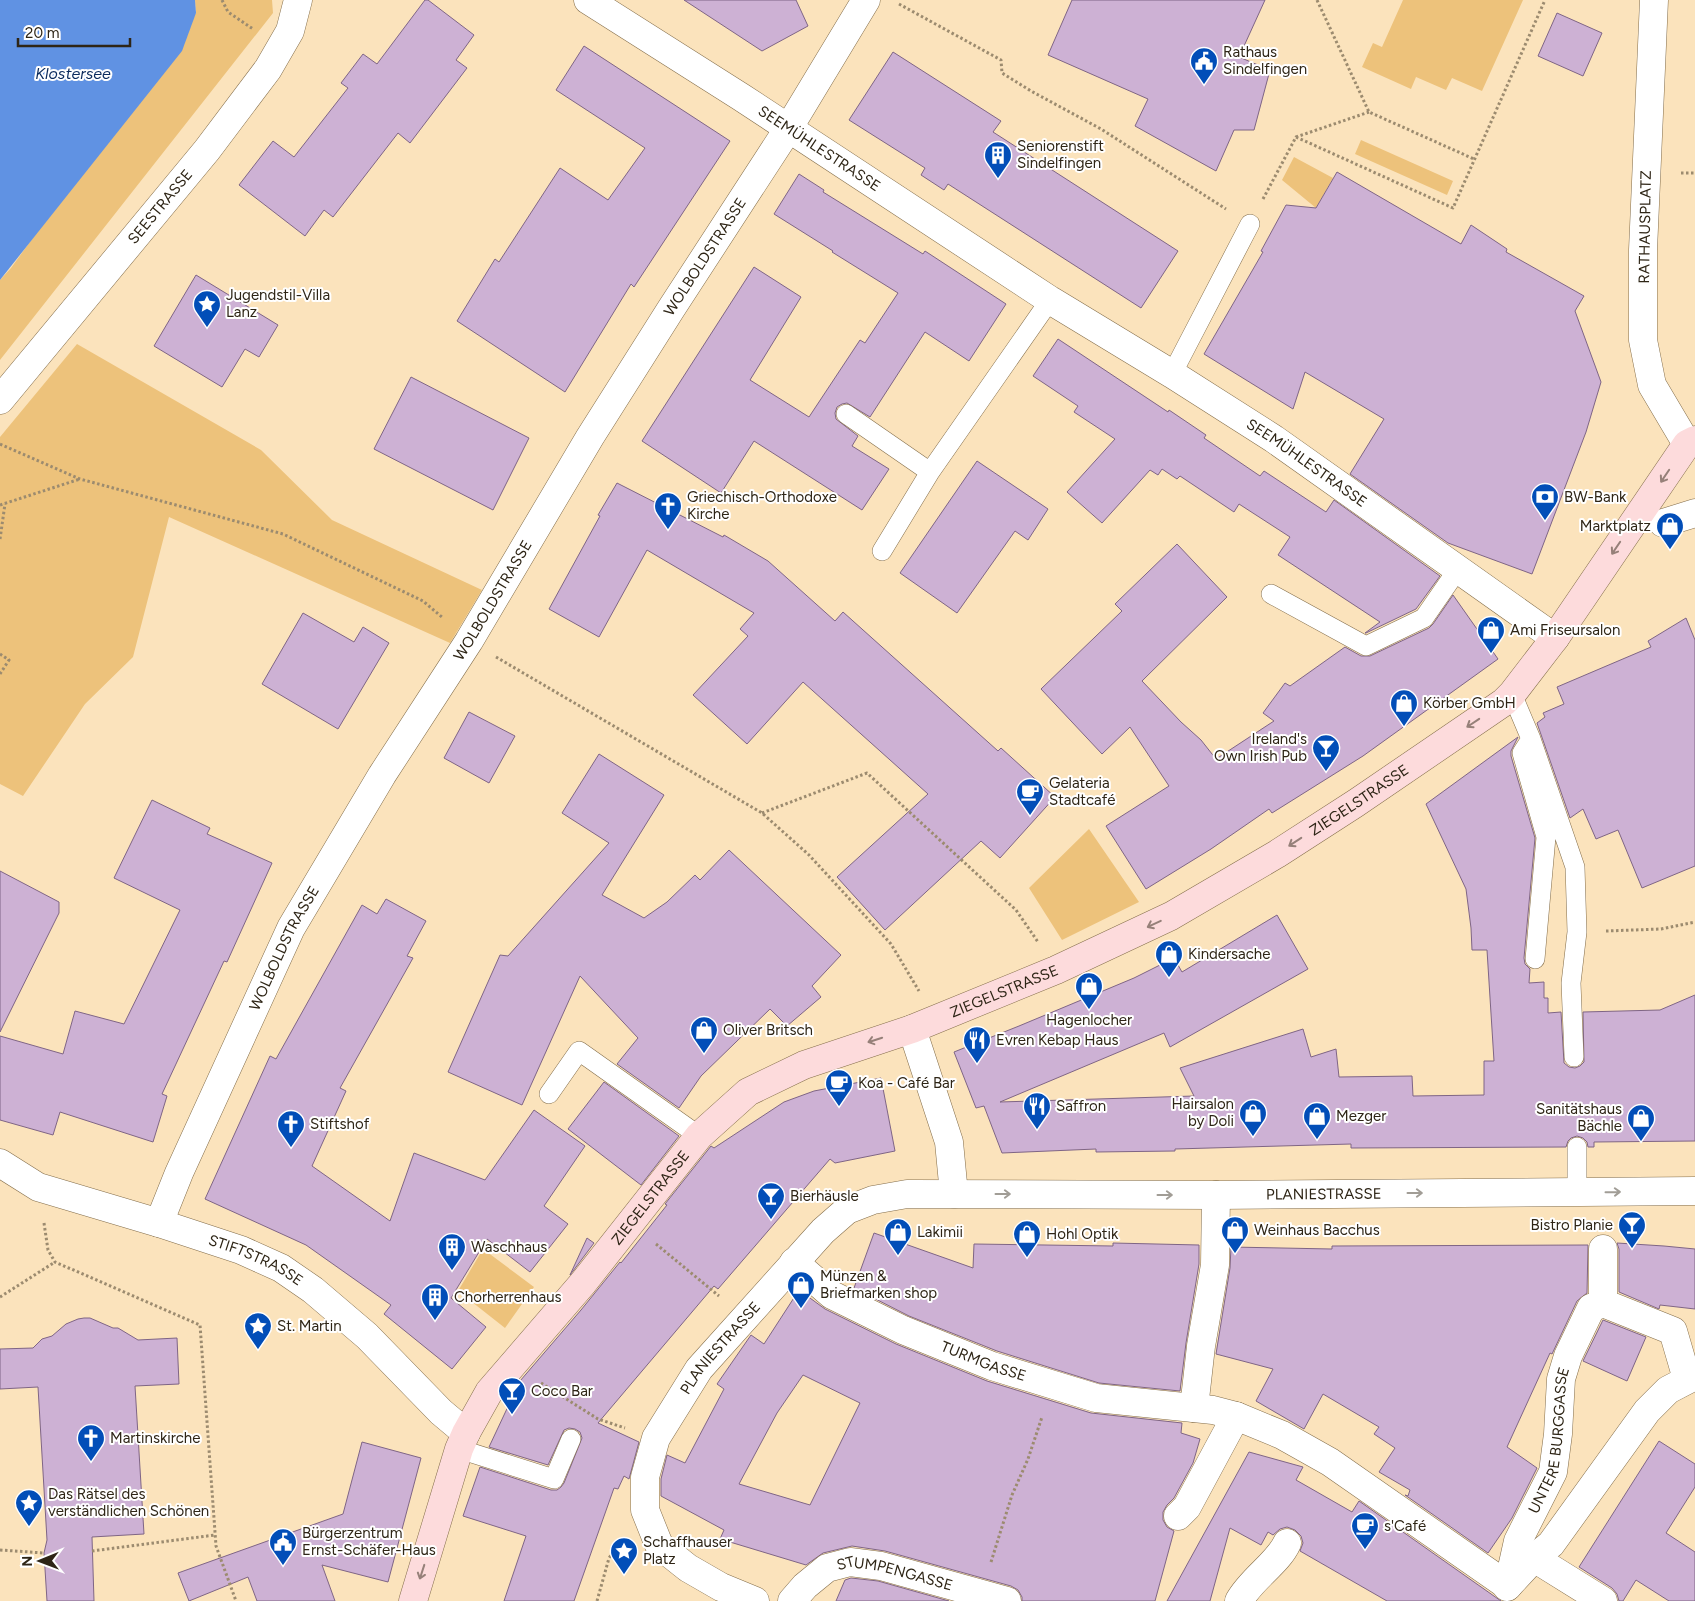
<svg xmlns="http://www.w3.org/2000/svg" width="1695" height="1601" viewBox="0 0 1695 1601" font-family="Figtree,sans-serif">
  <rect width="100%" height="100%" fill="#fbe3bc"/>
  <path fill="#edc27b" d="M195,0H272L273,13L0,360V280L11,268L196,13Z
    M1403,0H1523L1482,91L1452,78L1446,90L1416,77L1411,89L1362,67L1373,43L1382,47Z
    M1361,140L1453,181L1447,195L1355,154Z
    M1294,157L1333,178L1316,208L1282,180Z
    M77,344L261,450L332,520L482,590L450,643L169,517L133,657L85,704L23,796L0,784V437Z
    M1089,829L1139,902L1062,940L1029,888Z
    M483,1249L534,1287L505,1328L458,1291Z"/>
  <path fill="#6092e3" d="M0,0H195L196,13L182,51L0,280Z"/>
  <path fill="#cdb1d4" stroke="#7f6585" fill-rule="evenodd" d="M425,0H428L474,35L456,60L467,68L410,143L398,133L333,217L324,210L305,236L239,185L273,141L294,157L348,88L341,83L363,54L377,64Z
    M684,0H796L808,26L762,51Z
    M1072,0H1265L1239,57L1270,70L1254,130H1234L1216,171L1135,126L1148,99L1048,55Z
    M1557,13L1602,33L1583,76L1538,56Z
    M584,46L730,141L634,287L631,284L565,392L457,321L495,259L499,262L560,168L608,200L645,148L556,90Z
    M893,52L1001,121L993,132L1178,251L1141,308L948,184L944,190L921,175L925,168L849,120Z
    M1337,172L1461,244L1471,225L1507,249L1506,252L1584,296L1575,311L1601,382L1586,432L1532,574L1448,543L1350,474L1384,419L1305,372L1293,409L1204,354L1263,252L1261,251L1286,205L1316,208Z
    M799,174L824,190L823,192L923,254L925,251L1006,304L969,361L925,332L870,417L847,403L842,404L837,407L835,413L836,419L858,436L852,446L889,469L862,510L754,441L721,493L642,441L754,267L801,297L750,380L809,417L860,340L865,343L898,293L832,252L833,251L774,214Z
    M196,275L278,325L259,357L245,349L222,387L154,346Z
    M1058,339L1168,412L1169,410L1206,435L1204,438L1260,476L1264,471L1326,512L1334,500L1440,576L1416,609L1366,633H1365L1380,622L1278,555L1290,537L1239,504L1234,512L1180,476L1177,479L1162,469L1158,475L1150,470L1102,523L1067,492L1115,439L1074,412L1078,406L1033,376Z
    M411,377L529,438L493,510L374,449Z
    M977,461L1048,509L1028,540L1015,531L957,613L900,573Z
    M617,483L723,537L724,535L768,561L835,621L843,612L998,751L1001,748L1055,797L1000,858L981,841L885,930L837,877L928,794L803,682L747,744L693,695L748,636L740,629L754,613L647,550L599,637L549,609L600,516L598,515Z
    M1177,544L1227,597L1142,681L1181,722L1201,740L1216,759L1274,721L1263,713L1285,683L1290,686L1345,647L1361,656H1370L1429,628L1433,624L1453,595L1498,659L1363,756L1272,813L1269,809L1211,849L1146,889L1106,826L1169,786L1130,727L1102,754L1041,689L1122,611L1115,604Z
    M303,613L354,642L363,627L389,643L338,729L262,684Z
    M1686,618L1695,640V866L1642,888L1618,830L1596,839L1583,809L1570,818L1537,723L1545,717L1543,713L1564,704L1557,687L1651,647L1648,641Z
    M469,712L515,736L489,783L444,758Z
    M1518,737L1511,751V756L1535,838L1524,958L1525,964L1530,969L1529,983L1544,982V998H1548V1013L1561,1012L1564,1063L1569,1067L1575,1068L1580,1066L1584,1062L1583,1012L1660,1010L1695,995V1141L1594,1142V1147H1588L1587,1142L1583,1138L1577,1136L1571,1138L1568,1141L1566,1147L1351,1148V1144L1175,1149V1151L1096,1152V1149L1002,1153L984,1106L976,1108L954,1052L1019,1026L1134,978L1174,958L1182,972L1277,915L1308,969L1170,1047L1164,1033L1000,1102L1194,1096L1180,1068L1303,1029L1311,1057L1336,1049L1339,1077L1412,1076L1413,1096L1484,1095V1061H1494L1487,950H1472L1471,928L1466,889L1426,804Z
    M599,754L664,795L602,895L644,918L667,902L695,875L700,880L729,850L841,955L812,986L821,997L787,1026L770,1009L701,1076L679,1108L617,1064L638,1038L580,976L522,1105L448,1072L500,955L508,956L609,843L562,813Z
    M152,800L210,828L207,834L272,863L227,962L224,961L162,1094L167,1096L153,1142L60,1112L53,1135L0,1120V1036L63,1054L75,1011L124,1024L180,910L114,878Z
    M0,871L59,902V913L0,1032Z
    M386,899L426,921L407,956L413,958L340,1088L346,1091L312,1166L390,1221L414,1153L485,1180L534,1110L585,1146L544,1206L568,1224L530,1272L487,1239L451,1298L486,1327L452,1369L384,1314L391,1305L306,1245L205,1199L270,1056L276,1059L362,905L377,914Z
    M881,1078L895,1151L835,1163L830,1159L718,1289L714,1286L598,1423L639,1442L629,1479L624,1476L618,1489L614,1488L574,1601H504L526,1536L463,1516L480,1467L551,1490H557L561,1487L564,1483L582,1438L580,1432L575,1429L569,1428L564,1430L548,1465L489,1447L520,1381L581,1310L620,1262L621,1263L667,1205L665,1204L711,1146L714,1148L784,1102L814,1091Z
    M604,1082L679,1136L641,1185L568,1129Z
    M874,1233L973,1268L974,1244L1113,1246V1243L1199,1245V1264L1186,1343L1180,1391L1099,1383L997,1351L909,1316L854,1288Z
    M587,1238L594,1243L570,1275Z
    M1617,1243L1664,1246L1695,1249V1309L1660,1305L1659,1309L1619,1292V1249Z
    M1588,1245L1587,1293L1577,1301L1552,1354L1550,1353L1507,1447L1537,1468L1512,1518L1488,1553L1405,1495L1408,1496L1410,1490L1379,1472L1395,1448L1374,1434L1379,1427L1323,1394L1304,1429L1256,1401L1273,1369L1216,1354L1230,1268L1231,1247L1332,1249V1246Z
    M799,1290L825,1309L896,1344L987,1381L1091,1413L1182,1423L1181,1433L1200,1439L1193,1463L1174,1498L1167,1505L1163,1512V1520L1167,1527L1174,1531L1155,1601H1022V1597L1018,1590L1011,1586L885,1551L852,1546L823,1553L806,1565L720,1539L724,1530L661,1496V1479L667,1455L685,1463L724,1389L717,1384L751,1335L764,1344ZM803,1375L860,1403L810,1505L739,1484L777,1413Z
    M84,1318H90L113,1328H118L138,1340L177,1338L179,1384L135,1386L144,1534L92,1537L94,1601H47L44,1553L47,1540L38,1387L0,1389V1349L33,1348L42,1339L52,1336L66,1324L78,1319Z
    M1603,1320L1646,1337L1627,1381L1583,1361Z
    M1659,1441L1695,1464V1487L1666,1533L1695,1552V1601H1669L1636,1580L1623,1601H1619L1617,1594L1612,1588L1579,1567Z
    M362,1442L421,1458L388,1582L322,1565L335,1601H257L248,1577L189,1601L178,1573L343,1514Z
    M1249,1452L1303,1467L1296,1480L1352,1512L1359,1501L1501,1601H1387L1300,1551L1303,1543L1301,1536L1295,1530L1287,1527L1280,1529L1273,1535L1268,1532L1261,1545L1230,1528L1210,1601H1167Z
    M851,1578L878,1581L949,1601H836L845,1580Z"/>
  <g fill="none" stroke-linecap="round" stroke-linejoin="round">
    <g stroke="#846e4b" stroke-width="20">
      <path id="service" d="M1172,374L1250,224
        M846,414L930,472
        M882,551L930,472L1050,300
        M1271,594L1366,646L1424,618L1458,569
        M1512,694L1531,739L1575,867L1577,932L1571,983L1574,1057
        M1531,739L1522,753L1546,837L1535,959
        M549,1094L579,1051L699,1136
        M1577,1147V1192
        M459,1449L554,1479L571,1439"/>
    </g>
    <g stroke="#846e4b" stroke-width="29">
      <path id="pedestrian" d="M1663,523L1695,513"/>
    </g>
    <g stroke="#846e4b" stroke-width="29">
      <g id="minor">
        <path id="s1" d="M588,0L741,97L1050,300L1172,374L1274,439L1555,638"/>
        <path d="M1654,0L1643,250V340L1652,385L1687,444"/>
        <path d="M912,1029L949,1142L954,1194"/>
        <path id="s2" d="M0,1163L38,1187L159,1223L241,1250L281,1268L313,1290L367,1336L441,1412L466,1433"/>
        <path id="s3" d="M159,1223L179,1173L291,928L382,775L469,641L590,437L671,309L788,129L866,0"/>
        <path id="s4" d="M794,1262L832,1295L903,1330L992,1366L1096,1398L1213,1410L1236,1416L1282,1435L1330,1462L1508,1586L1518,1541L1553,1472L1558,1434L1561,1379L1568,1356L1591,1308L1603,1303V1249"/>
        <path d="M1603,1303L1673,1331L1687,1379"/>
        <path d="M1194,1408L1201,1346L1215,1265L1216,1195"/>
        <path d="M1178,1516L1187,1507L1236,1416"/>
        <path d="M1534,1558L1603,1601"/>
        <path d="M1507,1587L1534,1558L1551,1544L1647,1411L1668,1390L1695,1376"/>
        <path id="s5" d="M755,1601L721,1587L688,1568L659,1545L645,1510V1477L656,1438L699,1369L823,1231L847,1210L873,1200L907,1194L1216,1195L1695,1191"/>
        <path id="s6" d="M792,1601L805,1586L827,1568L850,1562L881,1566L1007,1601"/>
        <path d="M1239,1601C1251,1579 1278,1563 1287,1543"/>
      </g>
    </g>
    <g stroke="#846e4b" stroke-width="29">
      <g id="tertiary">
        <path id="s7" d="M0,400L207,150L268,69L290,31L298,0"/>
      </g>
    </g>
    <g stroke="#846e4b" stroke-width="29">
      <g id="secondary">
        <path id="s8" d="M413,1601L459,1449L466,1433L489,1392L583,1283L699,1136L748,1092L804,1065L912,1029L1056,970L1171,916L1277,854L1356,803L1504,702L1512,694L1555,638L1687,444L1695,440"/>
      </g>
    </g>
    <path stroke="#9c8b6f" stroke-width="3" stroke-dasharray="2.5 2.5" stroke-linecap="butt" d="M222,0L228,12L253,29
      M1317,0L1369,112L1474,159
      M899,4L1001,60L1002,73L1031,91L1101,129L1226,209
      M1296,137L1453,208L1545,0
      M1681,173H1695
      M1263,199L1296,137L1369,112
      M0,444L80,479L283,534L423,601L443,618
      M0,505L80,479
      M0,539L5,504
      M0,654L9,660L0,674
      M496,657L762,813L809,855L891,944L919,991
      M762,813L867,773L1016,910L1038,942
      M1606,931L1661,929L1695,922
      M44,1223L48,1250L55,1262L200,1325L216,1546L236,1601
      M656,1244L719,1296
      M0,1297L55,1262
      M541,1383L598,1419L625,1428
      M0,1550L44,1553
      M92,1551L215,1535
      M991,1562L1012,1495L1028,1459L1042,1417
      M597,1601L609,1558L621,1542"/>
    <use href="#service" stroke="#fff" stroke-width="19"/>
    <use href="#pedestrian" stroke="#fff" stroke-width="28"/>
    <use href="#minor" stroke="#fff" stroke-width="28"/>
    <use href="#tertiary" stroke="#fff" stroke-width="28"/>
    <use href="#secondary" stroke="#fddbdc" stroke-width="28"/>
  </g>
  <defs><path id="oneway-shaft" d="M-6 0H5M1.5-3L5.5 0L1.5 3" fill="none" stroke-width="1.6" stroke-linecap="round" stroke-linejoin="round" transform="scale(1.25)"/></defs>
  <g stroke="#968079">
    <use href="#oneway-shaft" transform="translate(1665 476) rotate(124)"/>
    <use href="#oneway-shaft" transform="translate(1616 548) rotate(124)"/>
    <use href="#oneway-shaft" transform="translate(1473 723) rotate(146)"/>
    <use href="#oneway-shaft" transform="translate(1295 842) rotate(147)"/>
    <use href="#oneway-shaft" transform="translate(1154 924) rotate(155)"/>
    <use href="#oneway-shaft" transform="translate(875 1040) rotate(162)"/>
    <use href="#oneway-shaft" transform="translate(422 1572) rotate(108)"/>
  </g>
  <g stroke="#a19d96">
    <use href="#oneway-shaft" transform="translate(1613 1192) rotate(-1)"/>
    <use href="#oneway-shaft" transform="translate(1415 1193)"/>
    <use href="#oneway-shaft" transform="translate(1003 1194)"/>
    <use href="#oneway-shaft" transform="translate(1165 1195)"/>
  </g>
  <defs>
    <g id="civic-pin" transform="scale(1.4375)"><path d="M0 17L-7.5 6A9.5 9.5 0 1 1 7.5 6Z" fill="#024eb8" stroke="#fff"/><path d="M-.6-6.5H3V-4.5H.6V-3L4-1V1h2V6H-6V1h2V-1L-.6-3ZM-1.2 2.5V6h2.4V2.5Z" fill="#fff"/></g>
    <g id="building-pin" transform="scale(1.4375)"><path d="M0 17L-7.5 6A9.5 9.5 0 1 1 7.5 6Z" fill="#024eb8" stroke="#fff"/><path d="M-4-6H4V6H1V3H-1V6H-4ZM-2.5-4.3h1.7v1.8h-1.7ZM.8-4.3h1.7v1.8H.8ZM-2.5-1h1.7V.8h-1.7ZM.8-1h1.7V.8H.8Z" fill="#fff"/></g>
    <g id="sight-pin" transform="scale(1.4375)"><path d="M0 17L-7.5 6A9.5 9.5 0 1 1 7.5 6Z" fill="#024eb8" stroke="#fff"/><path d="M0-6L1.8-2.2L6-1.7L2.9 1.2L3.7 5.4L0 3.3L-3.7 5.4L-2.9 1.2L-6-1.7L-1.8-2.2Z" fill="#fff"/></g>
    <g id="bank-pin" transform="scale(1.4375)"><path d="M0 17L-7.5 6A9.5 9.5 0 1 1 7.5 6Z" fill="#024eb8" stroke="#fff"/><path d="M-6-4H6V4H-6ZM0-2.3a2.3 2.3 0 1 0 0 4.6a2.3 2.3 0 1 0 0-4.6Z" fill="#fff"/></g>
    <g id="church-pin" transform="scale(1.4375)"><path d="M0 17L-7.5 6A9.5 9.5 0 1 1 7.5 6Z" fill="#024eb8" stroke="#fff"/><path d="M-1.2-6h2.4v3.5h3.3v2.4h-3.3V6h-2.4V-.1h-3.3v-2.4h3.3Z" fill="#fff"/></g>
    <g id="shop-pin" transform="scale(1.4375)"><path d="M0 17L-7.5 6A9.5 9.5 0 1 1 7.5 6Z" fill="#024eb8" stroke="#fff"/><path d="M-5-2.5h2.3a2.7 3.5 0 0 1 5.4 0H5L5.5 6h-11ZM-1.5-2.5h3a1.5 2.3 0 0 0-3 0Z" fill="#fff"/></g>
    <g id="bar-pin" transform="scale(1.4375)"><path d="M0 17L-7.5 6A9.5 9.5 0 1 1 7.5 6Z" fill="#024eb8" stroke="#fff"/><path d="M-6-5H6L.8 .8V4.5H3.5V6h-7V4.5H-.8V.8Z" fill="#fff"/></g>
    <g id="cafe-pin" transform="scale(1.4375)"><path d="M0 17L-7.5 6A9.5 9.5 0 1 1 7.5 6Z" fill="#024eb8" stroke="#fff"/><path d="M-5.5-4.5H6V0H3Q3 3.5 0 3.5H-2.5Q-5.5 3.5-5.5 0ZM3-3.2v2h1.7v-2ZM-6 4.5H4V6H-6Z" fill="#fff"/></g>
    <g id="restaurant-pin" transform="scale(1.4375)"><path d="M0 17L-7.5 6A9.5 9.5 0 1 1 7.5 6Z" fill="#024eb8" stroke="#fff"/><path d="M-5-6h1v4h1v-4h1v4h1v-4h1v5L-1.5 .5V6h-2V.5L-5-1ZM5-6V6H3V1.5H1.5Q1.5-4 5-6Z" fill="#fff"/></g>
  </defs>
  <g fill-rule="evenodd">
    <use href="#civic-pin" x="1204" y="61"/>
    <use href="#building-pin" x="998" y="155"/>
    <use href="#sight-pin" x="207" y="304"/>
    <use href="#bank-pin" x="1545" y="497"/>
    <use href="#church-pin" x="668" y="506"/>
    <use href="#shop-pin" x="1670" y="526"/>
    <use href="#shop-pin" x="1491" y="630"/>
    <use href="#shop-pin" x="1404" y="703"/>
    <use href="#bar-pin" x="1326" y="748"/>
    <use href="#cafe-pin" x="1030" y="792"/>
    <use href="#shop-pin" x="1169" y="954"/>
    <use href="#shop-pin" x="1089" y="986"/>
    <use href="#shop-pin" x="704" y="1030"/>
    <use href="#restaurant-pin" x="977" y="1040"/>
    <use href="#cafe-pin" x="839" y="1083"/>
    <use href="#restaurant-pin" x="1037" y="1106"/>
    <use href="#shop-pin" x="1253" y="1113"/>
    <use href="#shop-pin" x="1317" y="1116"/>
    <use href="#shop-pin" x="1641" y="1118"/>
    <use href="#church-pin" x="291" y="1124"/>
    <use href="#bar-pin" x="771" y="1196"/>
    <use href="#bar-pin" x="1632" y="1225"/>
    <use href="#shop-pin" x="1235" y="1230"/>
    <use href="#shop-pin" x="898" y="1232"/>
    <use href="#shop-pin" x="1027" y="1234"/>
    <use href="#building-pin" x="452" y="1247"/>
    <use href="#shop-pin" x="801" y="1285"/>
    <use href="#building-pin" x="435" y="1297"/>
    <use href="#sight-pin" x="258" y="1326"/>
    <use href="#bar-pin" x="512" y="1391"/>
    <use href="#church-pin" x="91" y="1438"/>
    <use href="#sight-pin" x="29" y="1503"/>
    <use href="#cafe-pin" x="1365" y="1526"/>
    <use href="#civic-pin" x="283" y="1542"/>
    <use href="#sight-pin" x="624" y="1551"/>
  </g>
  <g text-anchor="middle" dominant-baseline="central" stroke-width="4" stroke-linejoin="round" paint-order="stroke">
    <g font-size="15" fill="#2e2516" stroke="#fff" text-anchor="start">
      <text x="1223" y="52">Rathaus<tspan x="1223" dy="17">Sindelfingen</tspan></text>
      <text x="1017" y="146">Seniorenstift<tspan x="1017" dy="17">Sindelfingen</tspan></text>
      <text x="226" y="295">Jugendstil-Villa<tspan x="226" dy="17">Lanz</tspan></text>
      <text x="687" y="497">Griechisch-Orthodoxe<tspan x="687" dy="17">Kirche</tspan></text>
      <text x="1564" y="497">BW-Bank</text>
      <text x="1651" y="526" text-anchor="end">Marktplatz</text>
      <text x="1510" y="630">Ami Friseursalon</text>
      <text x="1423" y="703">Körber GmbH</text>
      <text x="1307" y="739" text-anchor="end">Ireland's<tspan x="1307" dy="17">Own Irish Pub</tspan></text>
      <text x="1049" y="783">Gelateria<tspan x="1049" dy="17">Stadtcafé</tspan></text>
      <text x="1188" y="954">Kindersache</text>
      <text x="1089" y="1020" text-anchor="middle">Hagenlocher</text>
      <text x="723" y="1030">Oliver Britsch</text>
      <text x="996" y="1040">Evren Kebap Haus</text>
      <text x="858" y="1083">Koa - Café Bar</text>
      <text x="1234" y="1104" text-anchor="end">Hairsalon<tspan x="1234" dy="17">by Doli</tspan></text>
      <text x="1056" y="1106">Saffron</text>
      <text x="1622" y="1109" text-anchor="end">Sanitätshaus<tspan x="1622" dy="17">Bächle</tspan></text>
      <text x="1336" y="1116">Mezger</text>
      <text x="310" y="1124">Stiftshof</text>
      <text x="790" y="1196">Bierhäusle</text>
      <text x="1613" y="1225" text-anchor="end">Bistro Planie</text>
      <text x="1254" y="1230">Weinhaus Bacchus</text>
      <text x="917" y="1232">Lakimii</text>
      <text x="1046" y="1234">Hohl Optik</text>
      <text x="471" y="1247">Waschhaus</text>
      <text x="820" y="1276">Münzen &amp;<tspan x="820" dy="17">Briefmarken shop</tspan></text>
      <text x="454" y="1297">Chorherrenhaus</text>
      <text x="277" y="1326">St. Martin</text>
      <text x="531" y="1391">Coco Bar</text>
      <text x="110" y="1438">Martinskirche</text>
      <text x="48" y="1494">Das Rätsel des<tspan x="48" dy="17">verständlichen Schönen</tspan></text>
      <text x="1384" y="1526">s'Café</text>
      <text x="302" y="1533">Bürgerzentrum<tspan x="302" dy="17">Ernst-Schäfer-Haus</tspan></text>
      <text x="643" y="1542">Schaffhauser<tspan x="643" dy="17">Platz</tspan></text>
    </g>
    <g font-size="15" fill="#2e2516" stroke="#fff">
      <text stroke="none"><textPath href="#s1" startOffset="275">SEEMÜHLESTRASSE</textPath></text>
      <text stroke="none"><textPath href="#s7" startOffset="251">SEESTRASSE</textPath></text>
      <text transform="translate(1645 227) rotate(-89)">RATHAUSPLATZ</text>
      <text stroke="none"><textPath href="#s3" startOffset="1112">WOLBOLDSTRASSE</textPath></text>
      <text stroke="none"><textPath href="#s1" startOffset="855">SEEMÜHLESTRASSE</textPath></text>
      <text stroke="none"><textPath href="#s3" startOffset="708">WOLBOLDSTRASSE</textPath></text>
      <text stroke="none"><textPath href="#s8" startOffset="1300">ZIEGELSTRASSE</textPath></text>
      <text stroke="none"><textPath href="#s3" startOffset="302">WOLBOLDSTRASSE</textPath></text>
      <text stroke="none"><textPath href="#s8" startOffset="896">ZIEGELSTRASSE</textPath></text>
      <text stroke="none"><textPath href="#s5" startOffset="1001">PLANIESTRASSE</textPath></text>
      <text stroke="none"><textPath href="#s8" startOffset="476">ZIEGELSTRASSE</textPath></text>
      <text stroke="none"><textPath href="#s2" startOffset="275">STIFTSTRASSE</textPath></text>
      <text stroke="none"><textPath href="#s5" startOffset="334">PLANIESTRASSE</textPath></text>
      <text stroke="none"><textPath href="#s4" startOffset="216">TURMGASSE</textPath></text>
      <text stroke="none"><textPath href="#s4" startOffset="951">UNTERE BURGGASSE</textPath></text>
      <text stroke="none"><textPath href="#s6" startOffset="118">STUMPENGASSE</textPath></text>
    </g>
    <g font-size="16" font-style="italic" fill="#0b2b5d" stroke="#fff">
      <text x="73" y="73">Klostersee</text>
    </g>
  </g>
  <g transform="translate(40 1561) rotate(269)" stroke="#ffffff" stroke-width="4" paint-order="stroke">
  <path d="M0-4L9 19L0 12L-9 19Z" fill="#2e2516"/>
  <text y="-8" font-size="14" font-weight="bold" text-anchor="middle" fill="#2e2516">N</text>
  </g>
  <path d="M18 38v8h112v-8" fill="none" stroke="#2e2516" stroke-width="2.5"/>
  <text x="25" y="38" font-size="15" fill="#2e2516" stroke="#ffffff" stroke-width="4" paint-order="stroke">20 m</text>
</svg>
